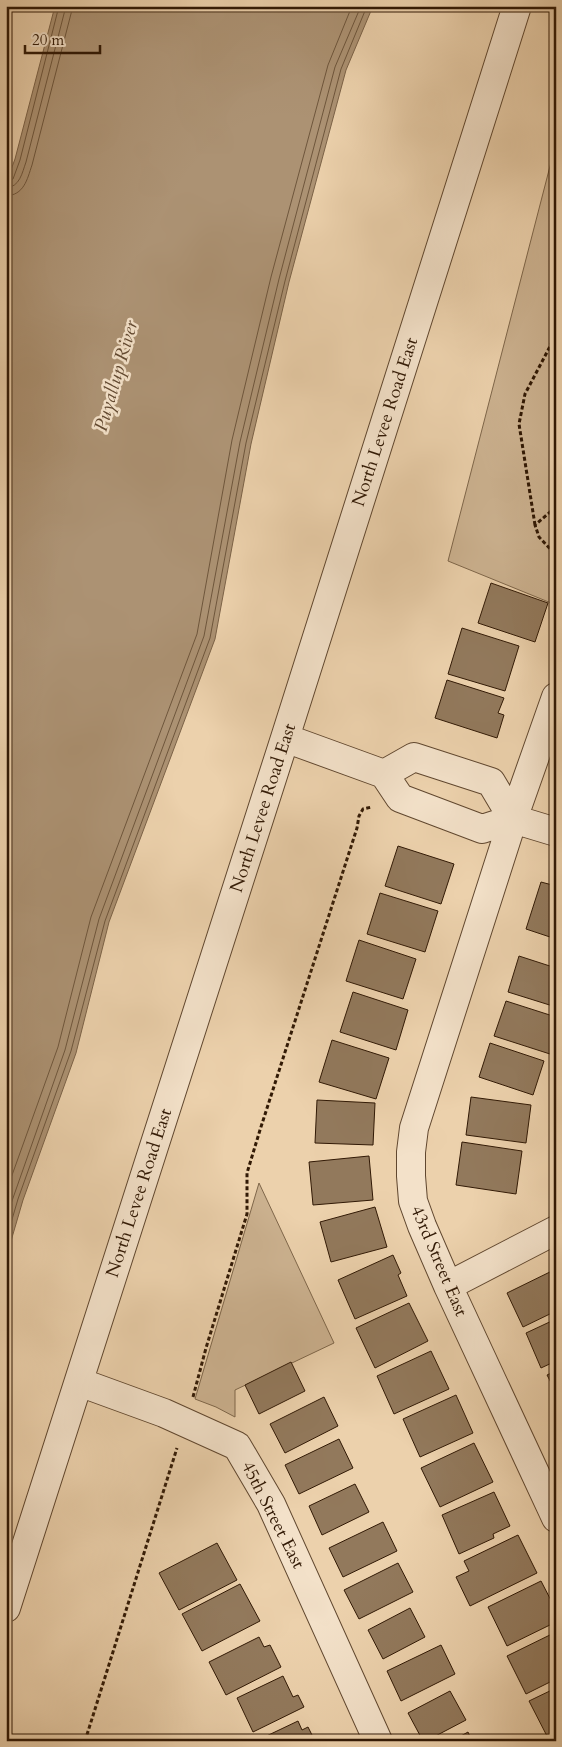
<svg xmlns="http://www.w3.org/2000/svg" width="562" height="1747" viewBox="0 0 562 1747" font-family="Cardo,serif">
  <rect width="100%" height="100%" fill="#ecd1ac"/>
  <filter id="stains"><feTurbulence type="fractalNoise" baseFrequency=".004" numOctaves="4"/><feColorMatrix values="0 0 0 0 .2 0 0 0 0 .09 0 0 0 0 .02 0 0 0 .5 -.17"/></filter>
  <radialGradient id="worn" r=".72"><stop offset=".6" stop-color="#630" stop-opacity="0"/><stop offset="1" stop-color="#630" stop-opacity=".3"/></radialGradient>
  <path fill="#ccb290" stroke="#7e664a" d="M556,143V605L448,561Z
    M259,1183L334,1343L235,1390V1417L216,1407L195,1399Z"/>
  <path fill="#ac9273" stroke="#7b6247" d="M55,6H373L346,70L289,282L251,444L215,639L109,922L76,1053L23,1200L6,1258V183L15,159Z"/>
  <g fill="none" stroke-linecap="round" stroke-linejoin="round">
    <path stroke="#6e563c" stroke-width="1" d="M6,182L13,179L20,160L59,6
      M6,188C20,187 22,173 26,162L66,6
      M6,196C24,195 27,180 32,165L73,6
      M6,1192L58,1047L91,917L197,634L232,440L271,277L328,65L352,6
      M6,1218L65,1050L99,919L204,636L240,442L279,279L335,67L361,6
      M6,1240L18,1199L71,1051L105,921L210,638L246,443L285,281L341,69L367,6"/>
  </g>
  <path fill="#92795c" stroke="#311905" d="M491,583L548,603L535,642L478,623Z
    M462,628L519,646L505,691L448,674Z
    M447,680L504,698L498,713L504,715L497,738L435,718Z
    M398,846L454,864L441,904L385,886Z
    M541,882L556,886V939L526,929Z
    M380,893L438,911L425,952L367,934Z
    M359,940L416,959L403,999L346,981Z
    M519,956L556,968V1007L508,992Z
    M353,992L408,1010L396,1050L340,1032Z
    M506,1001L556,1017V1034L550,1054L494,1036Z
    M332,1040L389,1058L376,1099L319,1082Z
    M490,1043L544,1061L533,1095L479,1077Z
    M471,1097L531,1105L526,1143L466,1135Z
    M317,1100L375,1103L373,1145L315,1143Z
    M462,1142L522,1151L516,1194L456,1185Z
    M369,1156L373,1200L313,1205L309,1162Z
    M375,1207L387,1247L331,1262L320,1222Z
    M393,1255L401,1273L398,1275L407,1296L355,1319L338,1280Z
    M556,1269V1311L523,1327L507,1293Z
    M409,1303L428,1341L375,1368L356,1328Z
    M556,1319V1361L541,1368L526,1333Z
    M431,1351L449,1389L394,1414L377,1376Z
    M291,1362L305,1391L259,1414L245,1385Z
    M556,1371V1392L547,1375Z
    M456,1395L473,1433L420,1457L403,1419Z
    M324,1397L338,1426L285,1453L270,1424Z
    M339,1439L353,1468L299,1494L285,1465Z
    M474,1443L493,1482L440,1507L421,1468Z
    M355,1484L369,1512L322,1535L309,1506Z
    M494,1492L510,1526L493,1534L494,1538L459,1554L442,1515Z
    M383,1522L397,1551L343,1577L329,1548Z
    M518,1535L537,1573L470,1606L456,1577L469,1571L464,1561Z
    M217,1543L237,1580L179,1610L159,1573Z
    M398,1563L413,1592L359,1619L344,1590Z
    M541,1581L556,1610V1622L507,1646L488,1607Z
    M240,1584L260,1621L202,1651L182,1614Z
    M410,1608L425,1637L383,1659L368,1630Z
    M556,1632V1679L526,1694L507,1656Z
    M259,1637L264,1647L270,1645L281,1667L226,1695L209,1662Z
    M441,1645L455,1674L401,1701L387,1671Z
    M283,1676L293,1697L298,1695L304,1707L253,1732L237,1698Z
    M556,1688V1737L549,1740L529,1701Z
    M450,1691L466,1720L426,1741H423L408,1713Z
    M298,1721L302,1730L308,1727L315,1741H256Z
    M468,1732L472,1741H452Z"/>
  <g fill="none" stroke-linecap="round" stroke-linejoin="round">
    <g stroke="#60472f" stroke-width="30">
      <path id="minor" d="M556,697L513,819L414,1128L411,1152V1176L413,1201L422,1226L448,1286L556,1518
        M285,738L384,774L400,798L482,829L513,819L556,832
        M384,774L414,757L491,782L513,819
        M448,1286L556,1230
        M79,1382L164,1413L237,1446L271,1504L378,1741
        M6,1608L285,738L517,6"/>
    </g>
    <path stroke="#311905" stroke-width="3" stroke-dasharray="4 2.5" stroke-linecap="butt" d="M556,507L535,525L539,537L556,555
      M535,525L519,424L525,394L556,335
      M193,1397L206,1348L247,1214V1173L260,1130L357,828L359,816L363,809L372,807
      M85,1741L177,1448"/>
    <use href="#minor" stroke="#f3e1c9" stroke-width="28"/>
  </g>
  <g text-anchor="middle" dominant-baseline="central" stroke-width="5" stroke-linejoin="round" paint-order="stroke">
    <g font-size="18" fill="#311905" stroke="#f3e1c9">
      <text transform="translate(385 422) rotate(-72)">North Levee Road East</text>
      <text transform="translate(263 808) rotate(-72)">North Levee Road East</text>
      <text transform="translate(139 1193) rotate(-72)">North Levee Road East</text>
      <text transform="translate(439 1261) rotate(67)">43rd Street East</text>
      <text transform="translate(273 1515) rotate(63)">45th Street East</text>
    </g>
    <g font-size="19" font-style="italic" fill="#624931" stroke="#f3e1c9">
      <text transform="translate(116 376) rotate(-74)">Puyallup River</text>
    </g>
  </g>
  <rect width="562" height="1747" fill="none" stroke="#ecd1ac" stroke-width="25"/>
  <rect x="8" y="8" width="547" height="1732" fill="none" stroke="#311905" stroke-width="2.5"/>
  <rect x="12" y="12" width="537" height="1722" fill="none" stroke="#311905"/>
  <path d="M25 45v8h75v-8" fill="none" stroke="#311905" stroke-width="2.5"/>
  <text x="32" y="45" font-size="15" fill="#311905" stroke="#f3e1c9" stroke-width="4" paint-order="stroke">20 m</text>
  <rect width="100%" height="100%" filter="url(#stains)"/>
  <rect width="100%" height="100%" fill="url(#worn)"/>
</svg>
